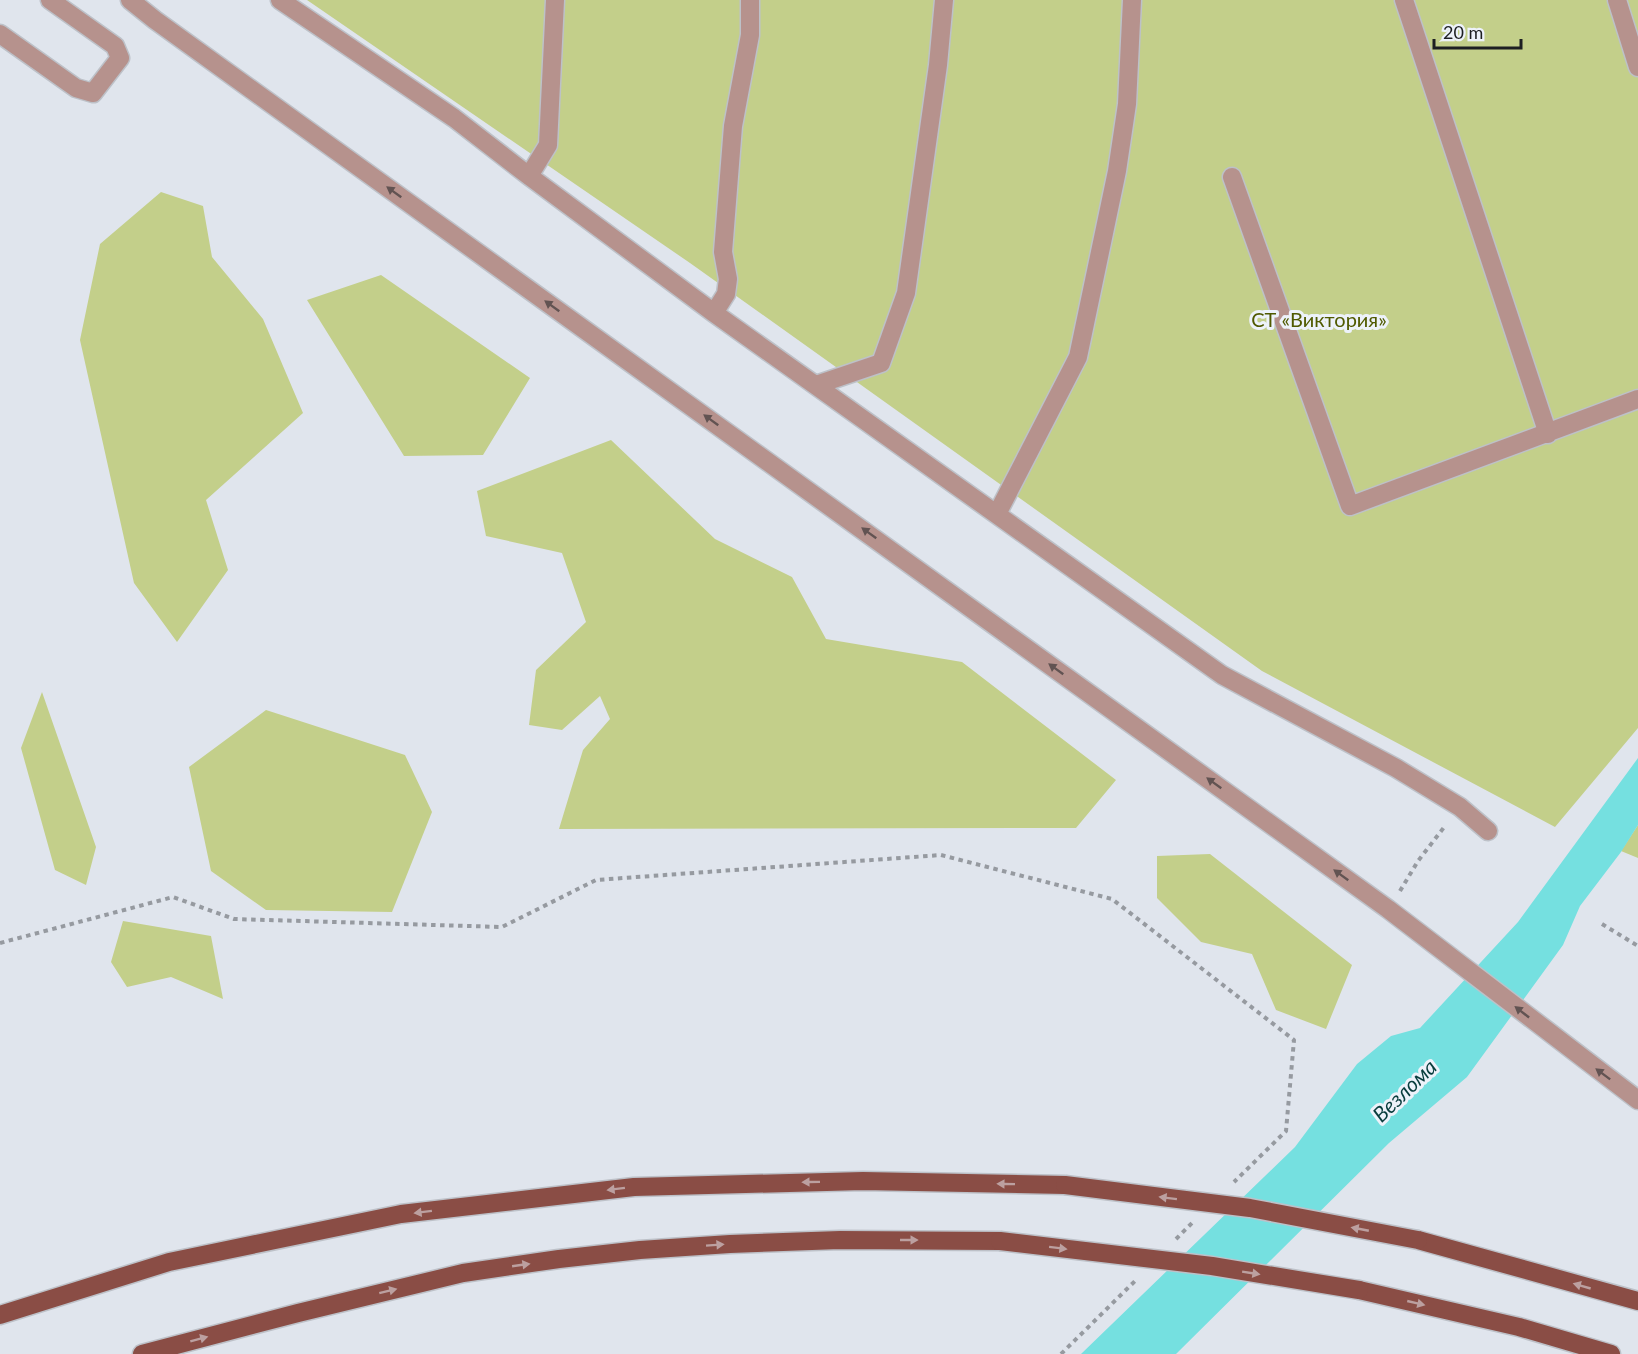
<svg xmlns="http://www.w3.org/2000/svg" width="1638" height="1354" viewBox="0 0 1638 1354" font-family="Lato,sans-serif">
  <rect width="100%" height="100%" fill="#e0e5ed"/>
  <path fill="#c3cf8a" d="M307,0H1638V728L1555,827L1262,671L690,263Z
    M161,192L203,206L212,257L263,319L303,413L206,500L228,570L177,642L134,583L80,340L100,244Z
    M381,275L530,378L483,455L404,456L307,300Z
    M611,440L715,539L792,577L826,639L962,662L1116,780L1076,828L559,829L583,750L610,719L600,696L562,730L529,725L536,670L586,622L562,553L486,536L477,491Z
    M42,692L96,847L86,885L55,870L21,748Z
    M266,710L405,755L432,812L392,912L266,910L211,871L189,767Z
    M1638,825V858L1621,851Z
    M1210,854L1352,965L1326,1029L1276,1010L1252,954L1201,942L1157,898V856Z
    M123,921L211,936L223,999L171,977L127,987L111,962Z"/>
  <path fill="#75e0e0" d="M1638,758V825L1621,852L1580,906L1563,945L1467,1077L1389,1143L1176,1354H1081L1295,1147L1357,1064L1391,1036L1420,1028L1518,922Z"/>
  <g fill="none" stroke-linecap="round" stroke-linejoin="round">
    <g stroke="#bdc1c8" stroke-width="21">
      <path id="minor" d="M130,0L155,20L1388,909L1638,1100
        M280,0L454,118L529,176L714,313L1222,675L1396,768L1460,807L1488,831
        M1404,0L1548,434
        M1617,0L1638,67
        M0,34L76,88L93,93L120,58L115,46L50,0
        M529,176L548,145L555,0
        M1232,177L1350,506L1638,399
        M714,313L726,294L728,279L723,252L733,126L750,35V0
        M816,385L881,363L906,293L938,65L944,0
        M997,514L1078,357L1117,171L1127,104L1132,0"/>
    </g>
    <g stroke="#bdc1c8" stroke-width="21">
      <path id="major" d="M1418,1240L1638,1301
        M1359,1290L1519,1327L1611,1354
        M0,1315L169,1262L401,1214L634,1187L863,1181L1065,1185
        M142,1354L298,1313L463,1273L559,1259L640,1250L730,1244L840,1240L1000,1241"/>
    </g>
    <path stroke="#969aa0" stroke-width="4" stroke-dasharray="4.5 4.5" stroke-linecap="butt" d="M1400,891L1418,861L1445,826
      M1602,924L1638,946
      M0,943L173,897L234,919L502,927L596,880L941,855L1112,899L1294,1040L1286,1131L1234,1182
      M1176,1239L1192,1223
      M1061,1354L1135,1281"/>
    <use href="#minor" stroke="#b6928d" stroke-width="18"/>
    <use href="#major" stroke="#8a4d45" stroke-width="18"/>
    <g stroke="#bdc1c8" stroke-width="21" stroke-linecap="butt">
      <path id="major-bridge" d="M1065,1185L1250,1208L1418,1240
        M1000,1241L1212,1266L1359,1290"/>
    </g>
    <use href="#major-bridge" stroke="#8a4d45" stroke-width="18"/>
  </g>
  <defs><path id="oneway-solid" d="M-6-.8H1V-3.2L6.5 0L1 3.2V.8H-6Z" transform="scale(1.5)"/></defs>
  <g fill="#625352">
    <use href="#oneway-solid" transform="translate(394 192) rotate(-144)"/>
    <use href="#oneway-solid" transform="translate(552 306) rotate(-144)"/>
    <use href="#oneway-solid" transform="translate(711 420) rotate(-144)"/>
    <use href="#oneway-solid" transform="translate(869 533) rotate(-144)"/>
    <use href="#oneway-solid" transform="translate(1056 669) rotate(-144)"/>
    <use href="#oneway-solid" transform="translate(1214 783) rotate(-144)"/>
    <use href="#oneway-solid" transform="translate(1341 875) rotate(-144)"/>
    <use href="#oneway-solid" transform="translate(1522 1012) rotate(-142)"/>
    <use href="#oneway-solid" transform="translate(1603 1074) rotate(-143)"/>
  </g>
  <g fill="#bca0a0">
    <use href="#oneway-solid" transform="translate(811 1182) rotate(179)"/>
    <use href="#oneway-solid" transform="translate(1006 1184) rotate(-179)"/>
    <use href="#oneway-solid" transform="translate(616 1189) rotate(173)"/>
    <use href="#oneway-solid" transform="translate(1168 1198) rotate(-173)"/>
    <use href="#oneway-solid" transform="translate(423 1212) rotate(173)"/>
    <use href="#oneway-solid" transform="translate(1360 1229) rotate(-169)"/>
    <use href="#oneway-solid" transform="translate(909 1240)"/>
    <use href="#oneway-solid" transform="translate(715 1245) rotate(-4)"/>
    <use href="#oneway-solid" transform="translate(1058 1248) rotate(7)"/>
    <use href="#oneway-solid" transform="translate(521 1265) rotate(-8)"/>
    <use href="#oneway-solid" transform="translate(1251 1273) rotate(9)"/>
    <use href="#oneway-solid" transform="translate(1582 1286) rotate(-164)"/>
    <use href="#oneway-solid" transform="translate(388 1291) rotate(-14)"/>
    <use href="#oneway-solid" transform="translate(1416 1303) rotate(13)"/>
    <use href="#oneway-solid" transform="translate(199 1339) rotate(-15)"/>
  </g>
  <g text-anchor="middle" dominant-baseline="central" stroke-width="6" stroke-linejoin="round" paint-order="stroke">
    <g font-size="20" fill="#505a00" stroke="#edf2fa">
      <text x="1319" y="319">СТ «Виктория»</text>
    </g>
    <g font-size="21" font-style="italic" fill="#083d3d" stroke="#edf2fa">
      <text transform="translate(1404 1090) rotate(-44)">Везлома</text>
    </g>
  </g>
  <path d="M1434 39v9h87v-9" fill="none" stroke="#1d1f22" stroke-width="3"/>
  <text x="1443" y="39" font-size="18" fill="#1d1f22" stroke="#edf2fa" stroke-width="4.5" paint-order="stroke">20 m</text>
</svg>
